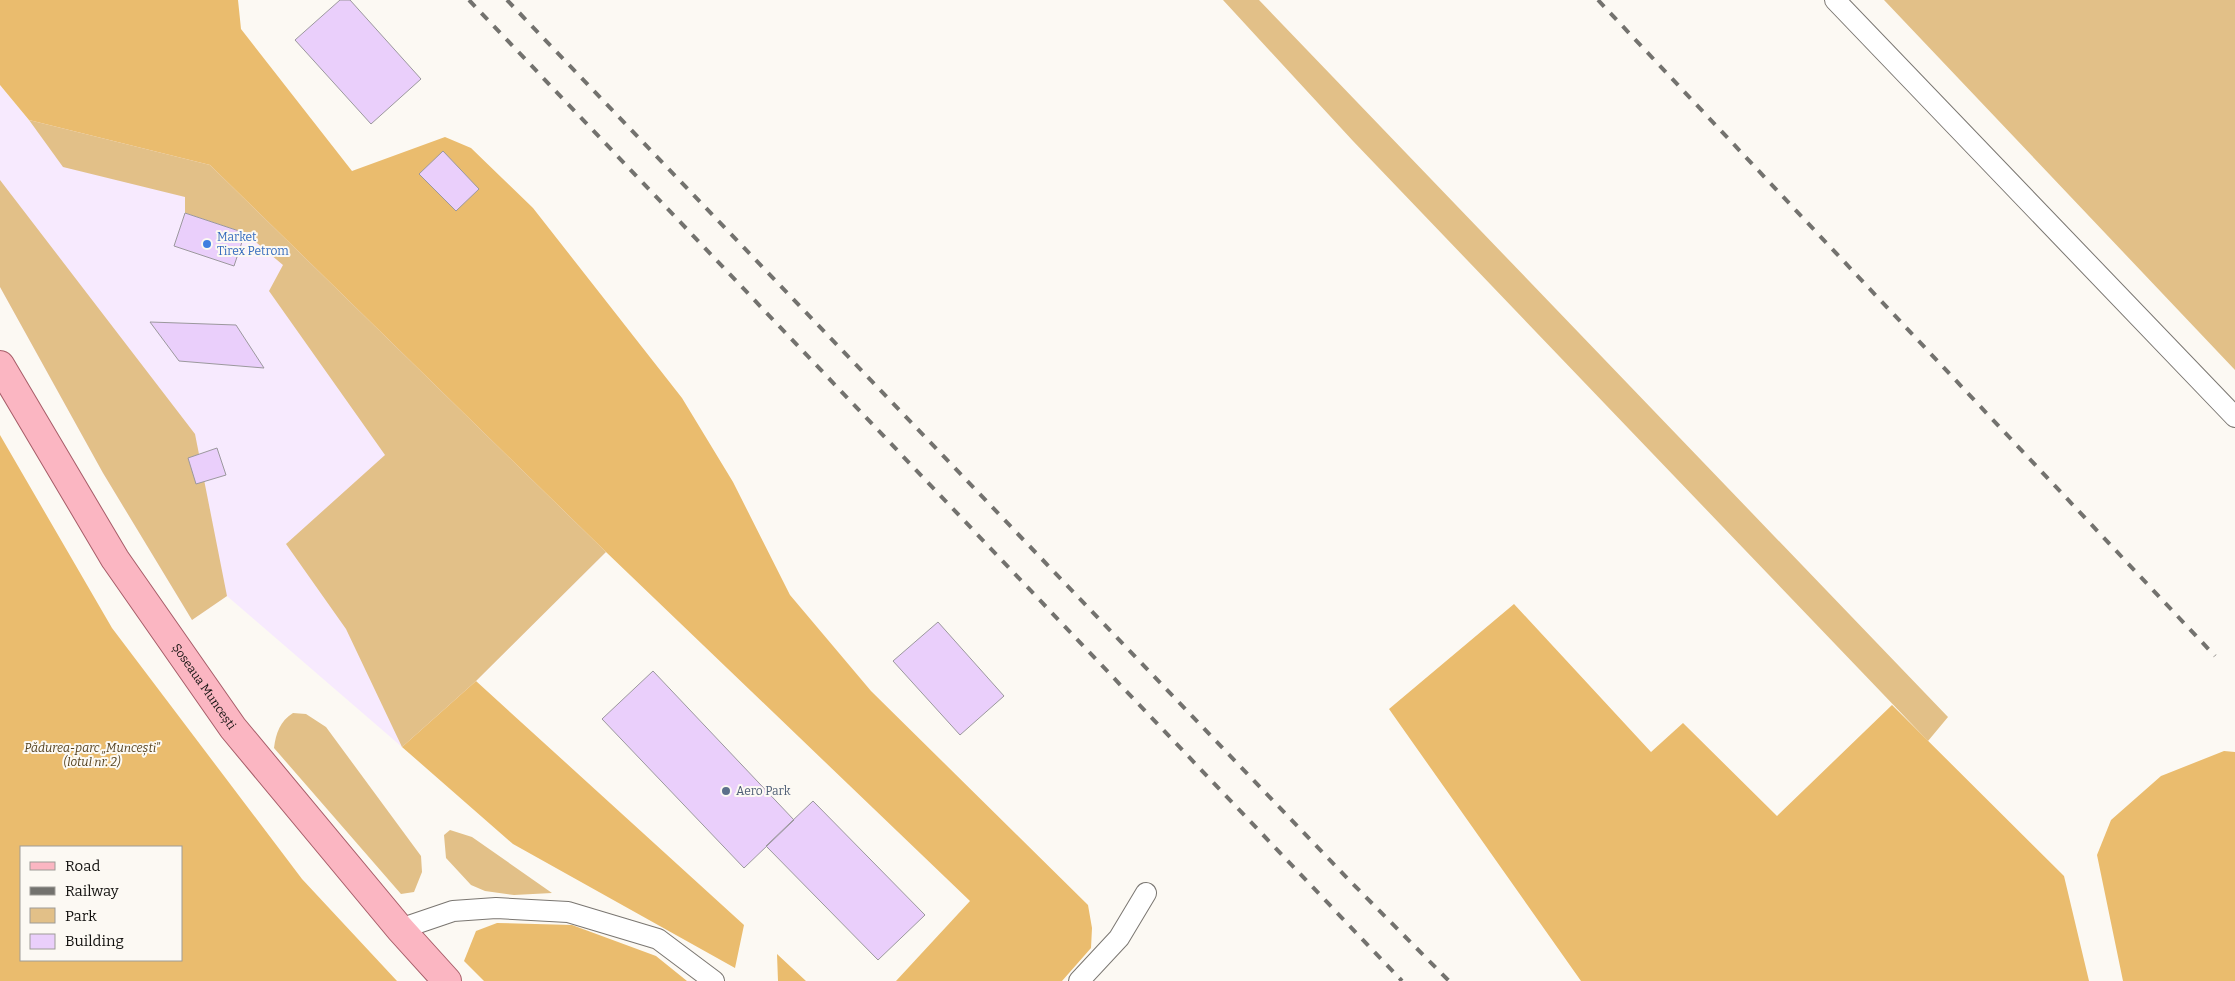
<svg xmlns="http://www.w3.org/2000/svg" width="2235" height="981" viewBox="0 0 2235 981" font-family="Bitter,serif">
  <rect width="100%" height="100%" fill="#fcf9f3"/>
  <path fill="#f7eafe" d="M0,85L29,120L210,165L606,552L476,681L402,747L227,596L192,620L103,473L0,287Z"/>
  <path fill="#e2c088" d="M1223,0H1259L1948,717L1928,741L1353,141Z
    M1884,0H2235V370Z
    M29,120L210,165L606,552L476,681L402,747L346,629L286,544L385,455L269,291L283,265L245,233L185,213V197L63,167Z
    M0,180L195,434L227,596L192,620L103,473L0,287Z
    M293,713L306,714L326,727L421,856L422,872L414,892L401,894L274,748C276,733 280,721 293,713Z
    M450,830L472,837L552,893L514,895L485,891L471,885L446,858L444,835Z"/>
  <path fill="#eabc6e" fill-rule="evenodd" d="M0,0H238L241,29L352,171L445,137L471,148L533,208L682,398L733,482L790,595L871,691L1088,905L1092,928L1091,948L1062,981H896L970,901L606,552L210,165L29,120L0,85Z
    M0,435L112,628L302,879L397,981H0ZM21,847H181V960H21Z
    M1514,604L1651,752L1683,723L1777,816L1892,705L2064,876L2089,981H1581L1389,709Z
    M476,681L744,925L735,968L513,844L402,747Z
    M2224,751L2235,752V981H2123L2097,855L2111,820L2161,776Z
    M497,923L572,925L656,956L687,981H484L464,961L476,931Z
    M777,954L806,981H778Z"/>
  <path fill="#eacffb" stroke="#9b989d" d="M340,0H350L421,79L371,124L295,40Z
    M443,151L479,189L456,211L419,174Z
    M185,213L245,233L234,266L174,246Z
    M150,322L236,325L264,368L179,361Z
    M217,448L226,475L196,484L188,458Z
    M938,622L1004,696L960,735L893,661Z
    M653,671L794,820L744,868L602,719Z
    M813,801L925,915L878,960L766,846Z"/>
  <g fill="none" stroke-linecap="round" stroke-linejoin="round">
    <g stroke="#7a7671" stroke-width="22">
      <path id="lane" d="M1835,0L2235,417
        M400,929L453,911L496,908L568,912L658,939L714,981
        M1079,981L1119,938L1146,893"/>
    </g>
    <g stroke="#a75d68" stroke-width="30">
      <g id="primary">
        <path id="s1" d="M0,365L115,559L233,728L400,929L447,981"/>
      </g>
    </g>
    <use href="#lane" stroke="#fff" stroke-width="20"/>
    <use href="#primary" stroke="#fbb6c2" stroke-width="28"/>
    <path stroke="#73726e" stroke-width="4" stroke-dasharray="9 9" stroke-linecap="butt" d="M469,0L1402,981
      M507,0L1348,879L1449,981
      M1598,0L2215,656"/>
  </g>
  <circle fill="#3f7fe0" stroke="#fcf9f3" stroke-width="2" cx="207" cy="244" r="5"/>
  <circle fill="#5c6f8a" stroke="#fcf9f3" stroke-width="2" cx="726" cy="791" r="5"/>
  <g text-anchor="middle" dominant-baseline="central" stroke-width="4" stroke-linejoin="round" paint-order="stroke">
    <g font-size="12" fill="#366cbe" stroke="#fcf9f3" text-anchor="start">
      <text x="217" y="237">Market<tspan x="217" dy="14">Tirex Petrom</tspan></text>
    </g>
    <g font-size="12" fill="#11100e" stroke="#fcf9f3">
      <text stroke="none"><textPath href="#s1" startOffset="381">Șoseaua Muncești</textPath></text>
    </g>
    <g font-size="12" font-style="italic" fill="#523f1d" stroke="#fcf9f3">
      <text x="92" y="748">Pădurea-parc „Muncești”<tspan x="92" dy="14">(lotul nr. 2)</tspan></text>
    </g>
    <g font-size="12" fill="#4e5e75" stroke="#fcf9f3" text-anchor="start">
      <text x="736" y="791">Aero Park</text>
    </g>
  </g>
  <rect x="20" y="846" width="162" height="115" fill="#fcf9f3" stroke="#9e9c97"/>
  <rect x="30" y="862" width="25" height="8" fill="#fbb6c2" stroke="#9e9c97"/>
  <text x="65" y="871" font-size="15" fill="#11100e">Road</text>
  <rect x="30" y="887" width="25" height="8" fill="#73726e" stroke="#9e9c97"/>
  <text x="65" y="896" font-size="15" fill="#11100e">Railway</text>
  <rect x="30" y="908" width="25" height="15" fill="#e2c088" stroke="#9e9c97"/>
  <text x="65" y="921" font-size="15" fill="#11100e">Park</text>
  <rect x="30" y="934" width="25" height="15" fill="#eacffb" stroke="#9e9c97"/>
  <text x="65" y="946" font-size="15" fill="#11100e">Building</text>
</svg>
